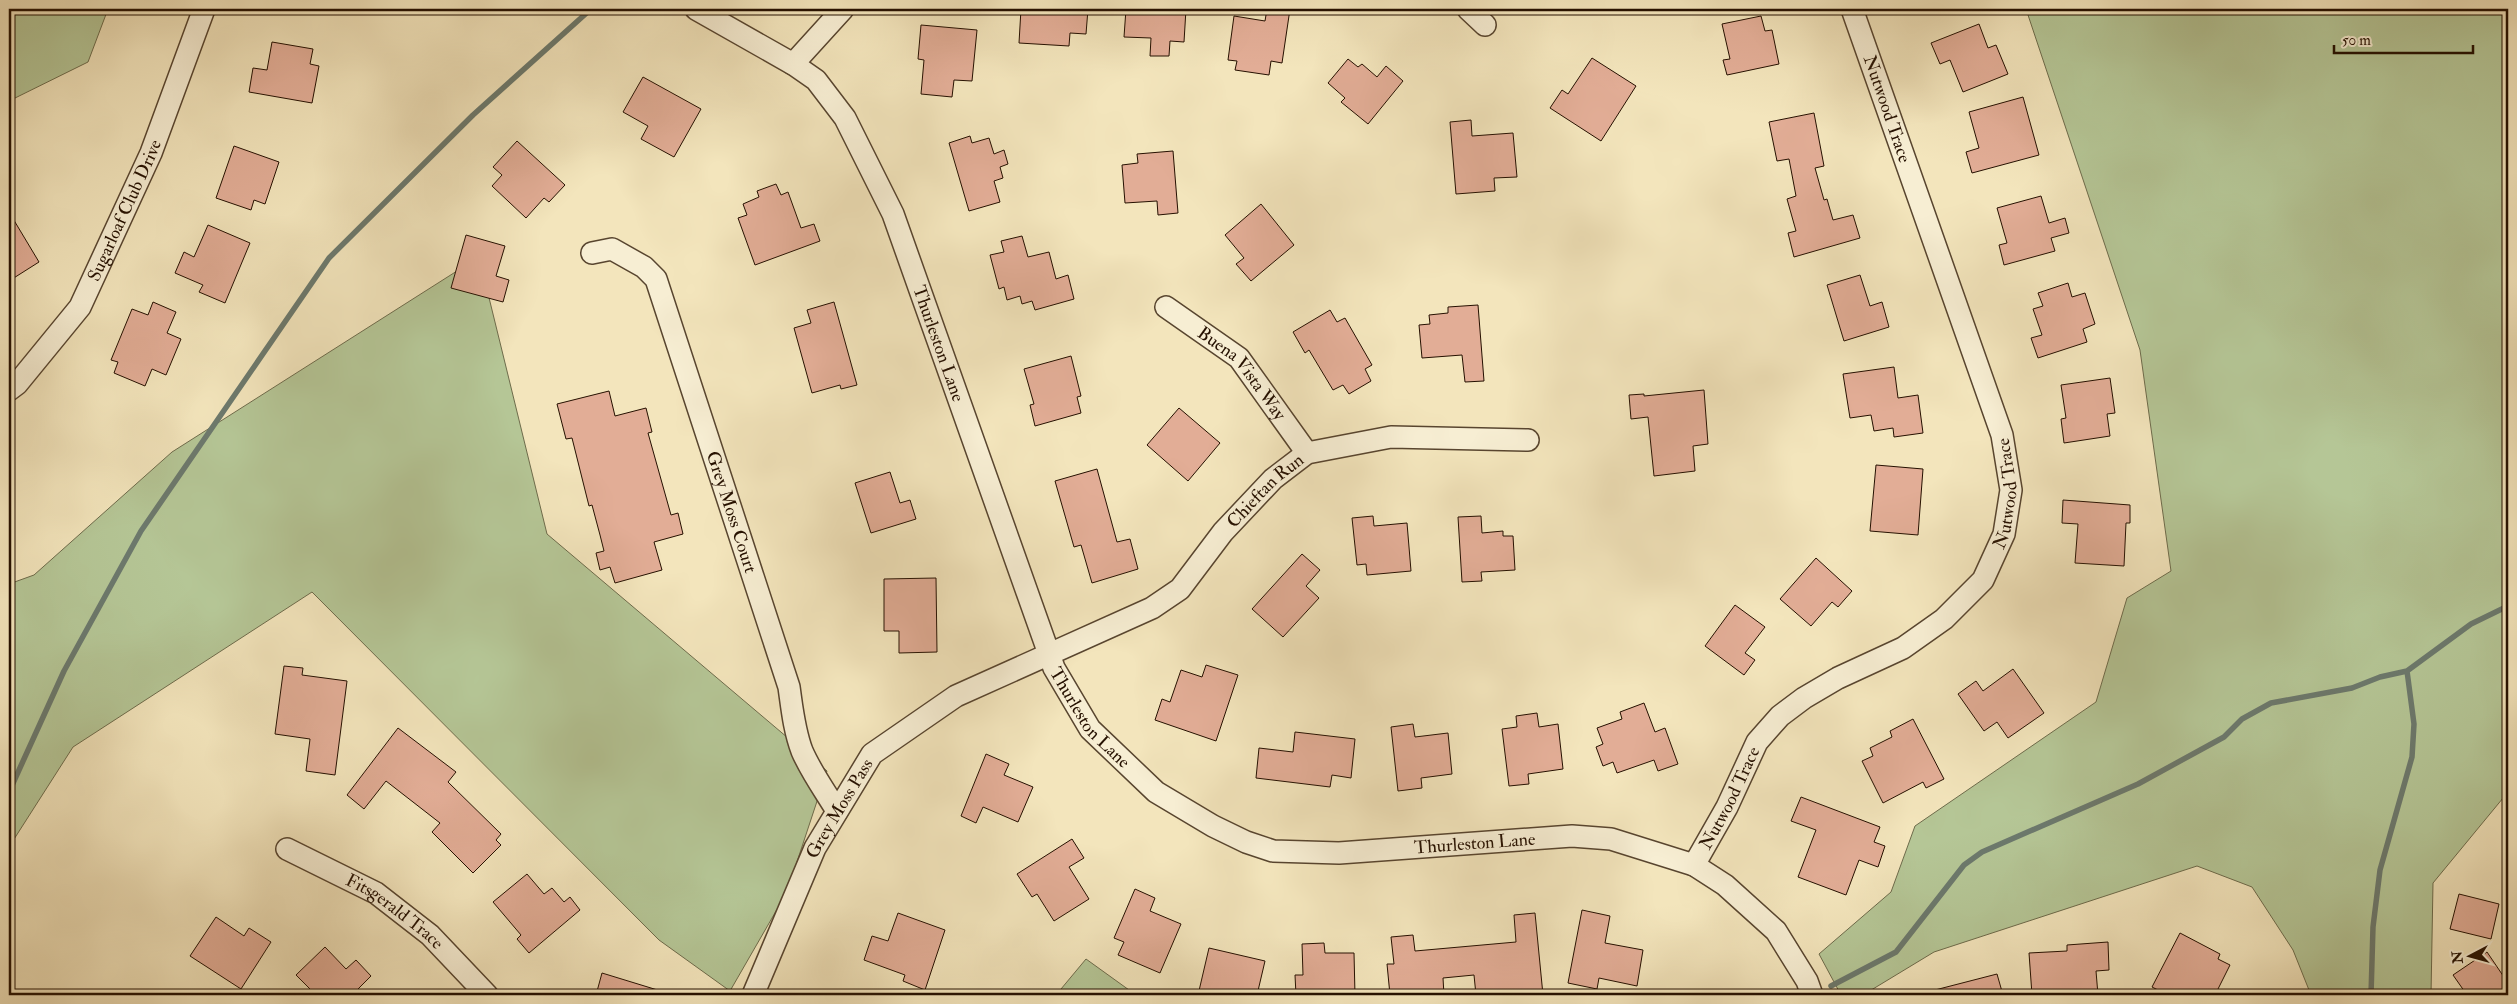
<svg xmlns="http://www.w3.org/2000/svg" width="2517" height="1004" viewBox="0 0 2517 1004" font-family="'IM FELL Double Pica',serif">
  <rect width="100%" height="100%" fill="#f3e5bc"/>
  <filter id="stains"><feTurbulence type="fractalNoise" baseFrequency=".004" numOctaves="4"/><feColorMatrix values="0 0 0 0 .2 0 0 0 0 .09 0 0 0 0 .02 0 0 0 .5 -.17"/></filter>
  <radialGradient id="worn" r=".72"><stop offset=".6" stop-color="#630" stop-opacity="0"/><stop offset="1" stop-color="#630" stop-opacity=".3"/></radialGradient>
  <path fill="#b5c696" stroke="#6d6b4b" d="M9,9H108L88,62L9,101Z
    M2026,9H2508V792L2433,883L2431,995H2311L2293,950L2252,887L2197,866L1934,952L1863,995H1841L1819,954L1891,892L1915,826L2096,702L2127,598L2171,571L2140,350Z
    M479,257L547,534L827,771L787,892L730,991L659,940L312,592L73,747L9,847V584L34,575L172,452Z
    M1086,959L1136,995H1056Z"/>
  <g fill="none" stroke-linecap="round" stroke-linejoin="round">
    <path stroke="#6c796d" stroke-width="5.5" d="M9,792L64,671L141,531L329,258L473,115L591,9
      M1831,986L1896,952L1964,865L1982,852L2138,784L2224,737L2242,719L2271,703L2352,688L2380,677L2407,671L2471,624L2508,606
      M2371,995L2373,927L2380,870L2412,757L2414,724L2407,671"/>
  </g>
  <path fill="#e2ad96" stroke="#251000" d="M1021,9H1088L1086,34L1070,33L1069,46L1019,43Z
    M1126,9H1186L1184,42L1170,41L1169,56H1150L1151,38L1124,37Z
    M1267,9H1290L1282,63L1271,61L1269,75L1235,70L1237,61L1228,60L1234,16L1265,21Z
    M1761,16L1765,31L1772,30L1779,64L1727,75L1723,60L1730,59L1722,24Z
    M1979,24L1988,48L1996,45L2008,74L1963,92L1950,60L1940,64L1931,43Z
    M921,25L977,30L972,81L954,80L952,97L921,94L924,60L918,59Z
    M272,42L313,49L310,64L319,66L312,103L249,92L253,68L267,70Z
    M1592,58L1636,86L1601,141L1550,108L1562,90L1568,94Z
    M1348,59L1358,67L1362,64L1377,77L1386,66L1403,81L1368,124L1341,102L1345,98L1328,83Z
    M643,77L701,109L674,157L641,139L648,126L623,112Z
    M2023,97L2039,155L1972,173L1966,152L1979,148L1969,112Z
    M1814,113L1824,166L1815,168L1824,200L1827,199L1833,220L1853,215L1860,238L1794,257L1788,233L1796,231L1787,199L1796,196L1789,159L1777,161L1769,122Z
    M1471,120L1472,136L1513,133L1517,177L1494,178L1495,191L1456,194L1450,122Z
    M970,136L972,143L989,138L994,154L1004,150L1008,164L1000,167L1003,178L994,181L1000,202L969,211L949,143Z
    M517,141L565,185L549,202L544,198L526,218L492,186L502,175L493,167Z
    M234,146L279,162L265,204L254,200L251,210L216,198Z
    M1173,151L1178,213L1158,215L1157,201L1125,203L1122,165L1138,163L1137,154Z
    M776,184L781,195L788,192L801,228L814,224L820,241L755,265L738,218L747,215L743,204L759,197L757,191Z
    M2041,196L2049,223L2065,218L2069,233L2051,238L2055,251L2004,265L1999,245L2007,243L1997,208Z
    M1261,204L1294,245L1251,281L1236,264L1244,258L1225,235Z
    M9,212L39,262L9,281Z
    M208,225L250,243L225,303L199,292L203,285L175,273L184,252L194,257Z
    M466,235L505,246L496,276L509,280L503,302L451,288Z
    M1022,236L1028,257L1049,252L1056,279L1068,275L1074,299L1035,310L1032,301L1022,304L1020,296L1007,300L1004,287L999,289L990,255L1004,252L1001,241Z
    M1860,275L1870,306L1882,302L1889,327L1844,341L1827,285Z
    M2068,283L2072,297L2085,293L2095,324L2083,329L2087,342L2038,358L2031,338L2042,335L2033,309L2043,306L2038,293Z
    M153,302L176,312L167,333L181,339L166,375L152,369L145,386L114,373L118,362L111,360L132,309L148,315Z
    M834,302L857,385L841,389L840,385L812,393L794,328L811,323L807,310Z
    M1478,305L1484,381L1465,382L1462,355L1422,358L1419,325L1430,324L1429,315L1448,313V307Z
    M1330,310L1337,322L1345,318L1372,365L1365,369L1371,381L1349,394L1343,385L1333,390L1309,350L1305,353L1293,332Z
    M1071,356L1081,396L1077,397L1081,413L1035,426L1030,405L1034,404L1024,369Z
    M1894,367L1898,398L1918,395L1923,433L1894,437L1893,428L1874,431L1871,415L1850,418L1843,374Z
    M2110,378L2115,413L2107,414L2110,436L2064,443L2061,419L2066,418L2061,385Z
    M1704,390L1708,444L1693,446L1695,471L1654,476L1648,417L1631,419L1629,395L1644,394V396Z
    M609,391L615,416L646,408L652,432L648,433L671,515L678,513L683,534L654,542L662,570L615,583L610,567L600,570L596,553L604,551L600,535L592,505L589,506L572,438L566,439L557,404Z
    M1179,408L1220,443L1188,481L1147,445Z
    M1876,465L1923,469L1918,535L1870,531Z
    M1097,469L1117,542L1130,539L1138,569L1092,583L1081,545L1074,547L1055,481Z
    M890,472L900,503L910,500L916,519L871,533L855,483Z
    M2063,500L2130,505V523H2126L2124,566L2075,563L2078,524L2062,523Z
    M1373,516L1374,526L1407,523L1411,571L1367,575L1366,564L1357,565L1352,518Z
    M1481,516L1482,533L1503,531V536H1513L1515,570L1481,572L1482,581L1462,582L1458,517Z
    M1302,554L1320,570L1306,586L1319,598L1283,637L1252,609Z
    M1816,558L1852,591L1838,607L1832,602L1811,626L1780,599Z
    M936,578L937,652L899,653V631H884V579Z
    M1735,605L1765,627L1745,653L1755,660L1744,675L1705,646Z
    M1206,665L1238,675L1216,741L1155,720L1162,699L1170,702L1181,670L1202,677Z
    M284,666L303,668L302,675L347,681L335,775L306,771L310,739L275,734Z
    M2013,669L2044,713L2008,738L1997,722L1984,731L1958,694L1976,681L1983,691Z
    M1644,703L1655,732L1665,728L1678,764L1658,771L1654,760L1617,773L1613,762L1603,766L1596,747L1603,744L1597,728L1622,719L1620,712Z
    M1537,713L1539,727L1558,724L1563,769L1528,774L1529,784L1509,786L1502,729L1517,727L1516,716Z
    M1913,719L1944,779L1926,788L1923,782L1883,803L1862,761L1873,756L1870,748L1892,737L1890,731Z
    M1413,724L1415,737L1448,733L1452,774L1421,778L1422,788L1398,791L1391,727Z
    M398,728L456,772L448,782L501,834L496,840L501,845L473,873L432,832L440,823L386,781L364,809L347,795Z
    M1295,732L1355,739L1351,778L1332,775L1330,787L1256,778L1259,748L1293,752Z
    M986,754L1009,764L1004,775L1033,787L1018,822L983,807L976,823L961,816Z
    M1801,797L1880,827L1874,842L1885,846L1878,867L1859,860L1846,895L1798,877L1816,830L1791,821Z
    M1072,839L1084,858L1069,867L1089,899L1054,921L1037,894L1032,897L1017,874Z
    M527,874L544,894L552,888L564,902L570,897L580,910L529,953L517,939L521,935L493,902Z
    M1135,889L1155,898L1150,911L1181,924L1160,973L1118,955L1124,942L1114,938Z
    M2459,894L2499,904L2491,939L2450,929Z
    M1582,910L1610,916L1605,943L1643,950L1637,986L1599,978L1597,989L1568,983Z
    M898,913L945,930L925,990L903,981L905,975L864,960L872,936L888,941Z
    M1535,913L1543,995H1476L1474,975L1443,978L1444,995H1390L1387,964H1394L1391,937L1413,935L1415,951L1516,942L1514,915Z
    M216,917L244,936L249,928L271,942L241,989L190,956Z
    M2180,933L2220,954L2218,959L2230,965L2215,995H2168L2152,987Z
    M2108,942L2109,970L2096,971L2098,995H2032L2029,953L2067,951V945Z
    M1324,943L1325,953H1354L1355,995H1296L1295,975H1303L1302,944Z
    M325,947L346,969L356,960L371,976L352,995H316L296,975Z
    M1209,948L1265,961L1257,995H1198Z
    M2487,952L2508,983V990L2501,995H2467L2453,975Z
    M602,973L664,992V995H596Z
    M1997,974L2003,995H1935V990Z"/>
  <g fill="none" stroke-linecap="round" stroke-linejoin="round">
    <g stroke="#58452f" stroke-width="24">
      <g id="street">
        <path id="s1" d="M696,9L793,64L816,80L845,118L893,214L1054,668L1090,729L1156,792L1213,826L1246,842L1273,851L1339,853L1572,836L1611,839L1694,865L1725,885L1776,931L1807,981L1812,995"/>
        <path d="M1468,9L1485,25"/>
        <path d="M793,64L843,9"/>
        <path id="s2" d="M592,253L612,249L644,267L656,279L789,687C792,708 794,730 802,751C811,772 825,791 837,811"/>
        <path id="s3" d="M1166,307L1239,358L1307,453"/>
        <path id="s4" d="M9,390L17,384L80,307L151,153L204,9"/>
        <path id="s5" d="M287,849L376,893L430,935L487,995"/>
        <path id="s6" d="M1694,865L1727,807L1757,742L1780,716L1804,698L1838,678L1903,648L1944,619L1983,580L2004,534L2011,490L2002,435L1852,9"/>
        <path id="s7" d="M753,995L815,848L872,754L956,696L1152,608L1180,589L1223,532L1273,479L1307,453L1391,437L1528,440"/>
      </g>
    </g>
    <use href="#street" stroke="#f7eed3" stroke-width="21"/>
  </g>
  <g text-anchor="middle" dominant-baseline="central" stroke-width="4.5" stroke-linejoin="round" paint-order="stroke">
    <g font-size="18" fill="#251000" stroke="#f7eed3">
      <text transform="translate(1887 109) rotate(71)">Nutwood Trace</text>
      <text stroke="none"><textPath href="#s4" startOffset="216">Sugarloaf Club Drive</textPath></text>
      <text stroke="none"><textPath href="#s1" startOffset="432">Thurleston Lane</textPath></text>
      <text stroke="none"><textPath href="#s3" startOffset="102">Buena Vista Way</textPath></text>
      <text stroke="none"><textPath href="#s7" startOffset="751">Chieftan Run</textPath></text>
      <text stroke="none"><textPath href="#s6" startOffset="511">Nutwood Trace</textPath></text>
      <text stroke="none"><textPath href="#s2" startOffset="319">Grey Moss Court</textPath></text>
      <text stroke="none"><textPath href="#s1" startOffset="838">Thurleston Lane</textPath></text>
      <text stroke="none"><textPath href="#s6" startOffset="76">Nutwood Trace</textPath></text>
      <text stroke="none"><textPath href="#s7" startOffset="206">Grey Moss Pass</textPath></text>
      <text stroke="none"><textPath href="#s1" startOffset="1272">Thurleston Lane</textPath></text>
      <text stroke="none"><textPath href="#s5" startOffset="125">Fitsgerald Trace</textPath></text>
    </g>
  </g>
  <rect width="2517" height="1004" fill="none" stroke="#f3e5bc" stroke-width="30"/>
  <rect x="10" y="10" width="2497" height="984" fill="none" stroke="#251000" stroke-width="2.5"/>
  <rect x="15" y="15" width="2487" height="974" fill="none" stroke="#251000"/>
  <g transform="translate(2470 956) rotate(264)" stroke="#f7eed3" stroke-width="4" paint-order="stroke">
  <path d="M0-4L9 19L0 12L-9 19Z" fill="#251000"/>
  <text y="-8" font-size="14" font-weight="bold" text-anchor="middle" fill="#251000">N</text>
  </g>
  <path d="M2334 45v8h139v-8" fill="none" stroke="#251000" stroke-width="2.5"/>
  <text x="2342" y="45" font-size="15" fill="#251000" stroke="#f7eed3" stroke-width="4" paint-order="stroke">50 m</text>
  <rect width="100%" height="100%" filter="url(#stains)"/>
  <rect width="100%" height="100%" fill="url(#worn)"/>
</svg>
